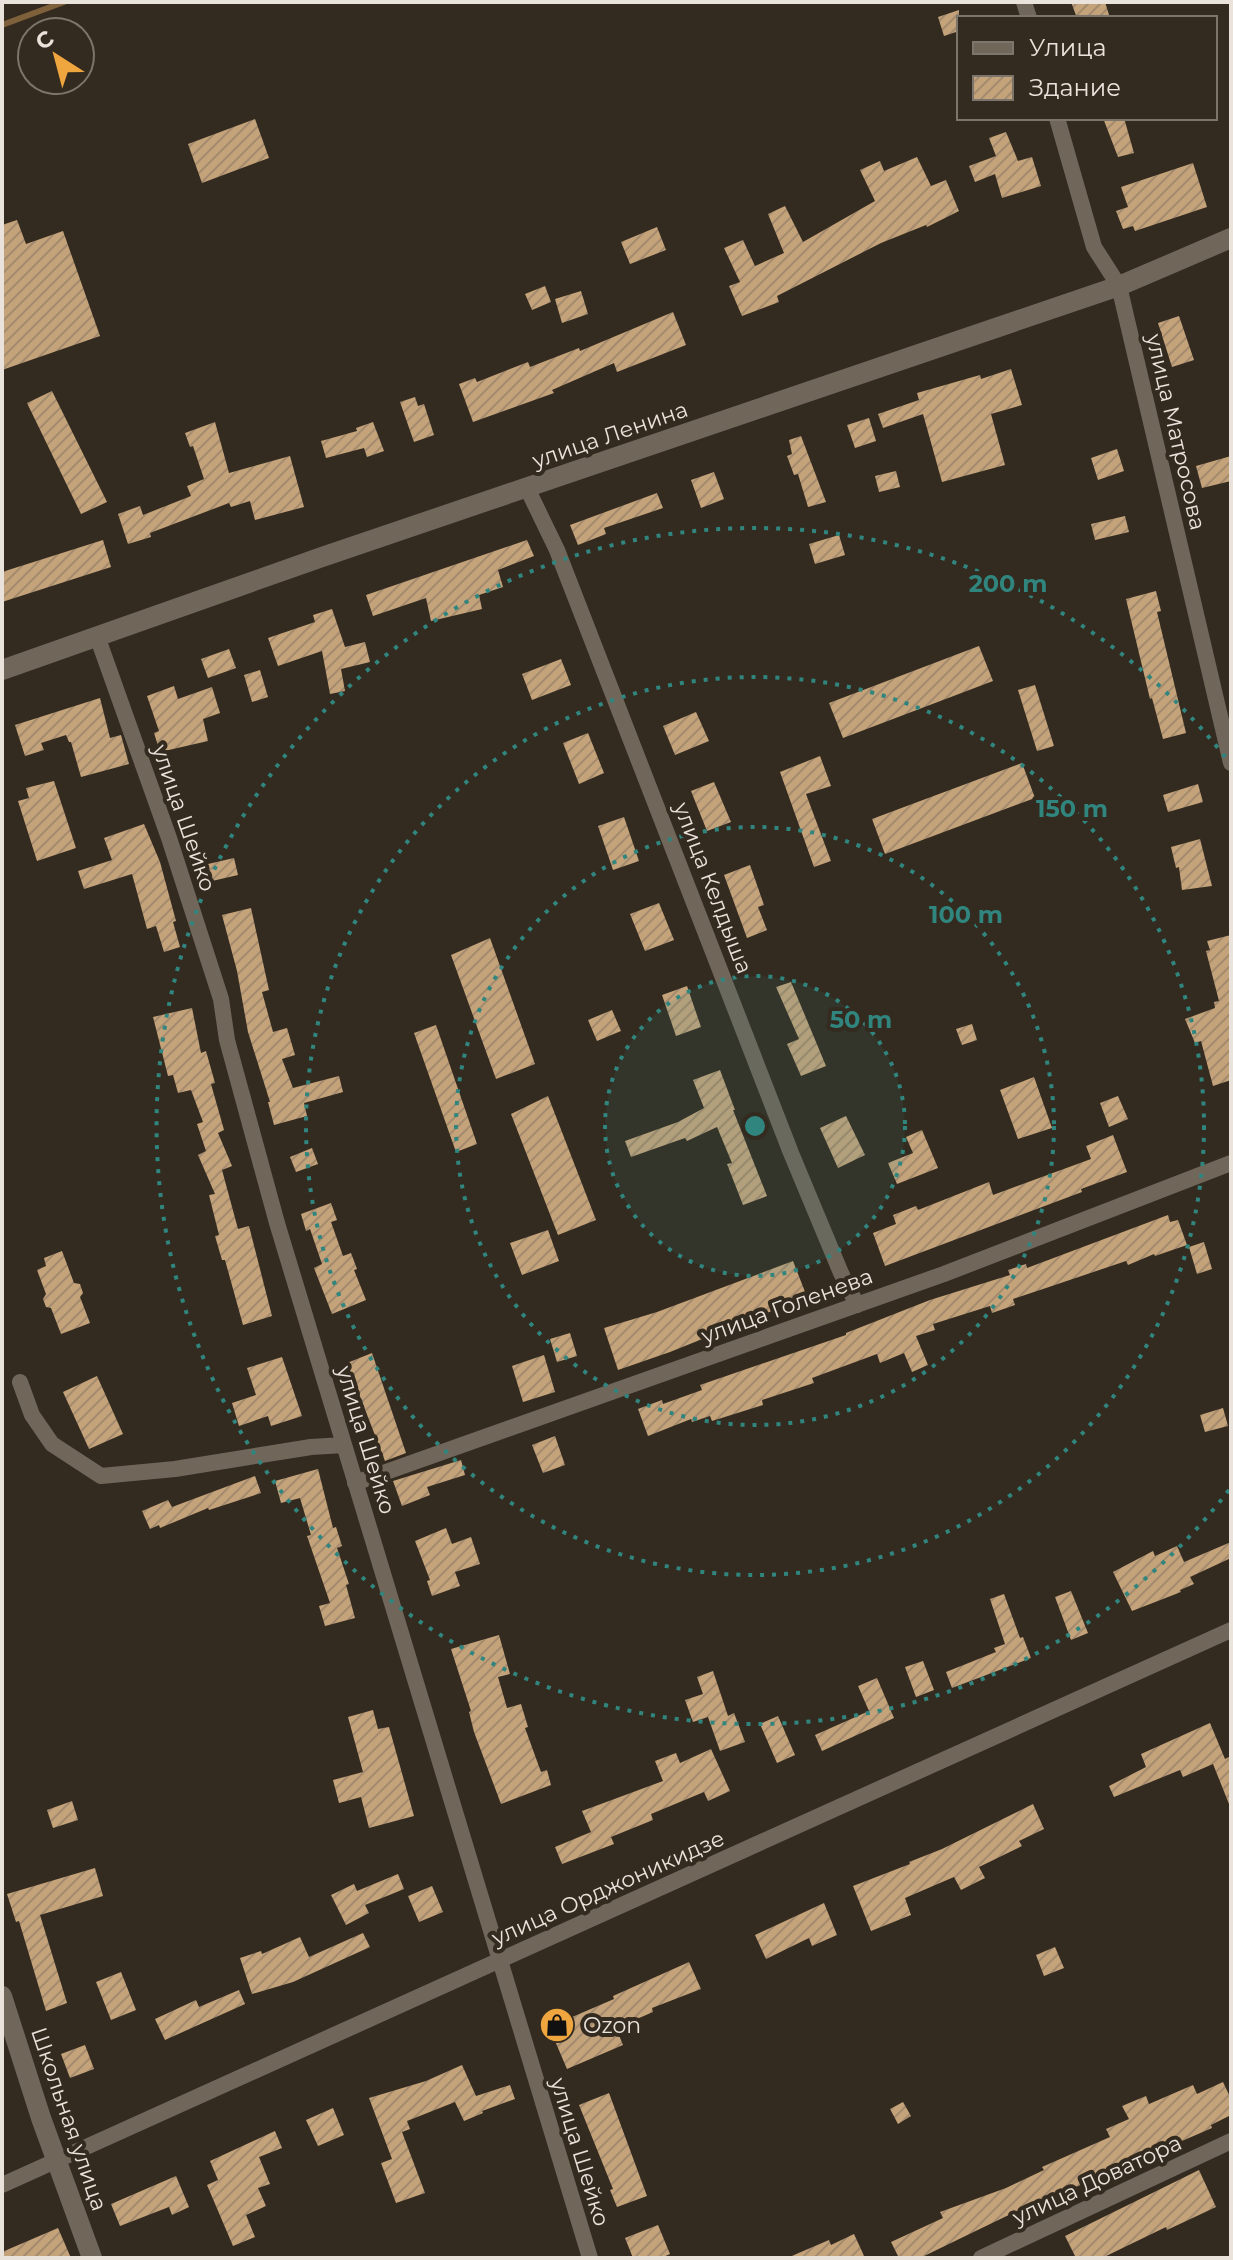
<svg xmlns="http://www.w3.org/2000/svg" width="1233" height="2260" viewBox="0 0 1233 2260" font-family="Montserrat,sans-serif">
  <defs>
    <pattern id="building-hatch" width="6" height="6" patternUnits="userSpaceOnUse" patternTransform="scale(2)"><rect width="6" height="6" fill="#c4a37b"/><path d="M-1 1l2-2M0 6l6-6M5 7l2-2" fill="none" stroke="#a48b6d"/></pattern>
  </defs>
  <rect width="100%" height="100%" fill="#342b20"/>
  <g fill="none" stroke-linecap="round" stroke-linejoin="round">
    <path stroke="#7e603a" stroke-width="6" d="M2,25L64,2"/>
  </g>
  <path fill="url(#building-hatch)" d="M1071,2H1105L1110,18H1077Z
    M959,10V31L944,36L938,17Z
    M1103,118H1124L1134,153L1118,157Z
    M255,119L269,158L202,183L188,144Z
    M1006,132L1018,161L1032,157L1041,186L1002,198L995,174L975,182L969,166L996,156L989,138Z
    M917,157L931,186L946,180L959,211L927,227L926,225L881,243L777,296L779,302L742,316L729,286L740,282L724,248L743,240L755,266L784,253L768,214L785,206L803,242L875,201L860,170L880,161L884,171Z
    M1193,163L1207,207L1135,231L1133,226L1123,229L1116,211L1128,207L1121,187Z
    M17,220L26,244L63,231L100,336L2,370V225Z
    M657,227L666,250L630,264L621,242Z
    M545,286L551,302L532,310L525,294Z
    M581,291L588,314L562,323L555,299Z
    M673,312L686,345L617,372L614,363L552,390L554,393L473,422L459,384L475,378L477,382L528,362L530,367L579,348L580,351Z
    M1179,316L1194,360L1172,367L1158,323Z
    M1011,369L1022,405L991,414L1005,465L942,482L923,414L883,428L878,414L919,400L917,393L980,375L981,379Z
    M52,391L107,502L81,514L27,403Z
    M415,397L418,406L424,404L434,435L414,442L400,402Z
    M869,418L876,441L855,448L847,425Z
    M215,422L229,473L290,456L304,507L255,520L250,501L231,507L229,503L150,533L151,537L128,544L118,514L140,506L143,515L191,496L187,486L204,479L193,446L190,447L185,433Z
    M373,422L384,451L367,457L364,448L326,458L321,441L357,431L356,428Z
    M801,436L826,502L808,507L798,474L794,475L787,456L792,454L789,440Z
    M1117,449L1124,471L1098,480L1091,458Z
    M1231,456V481L1202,488L1196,466Z
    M896,471L900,487L879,492L875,476Z
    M714,472L724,499L701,508L691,480Z
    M657,493L663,508L604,528L606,534L578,545L570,525Z
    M1125,516L1129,532L1095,540L1091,524Z
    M839,535L845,555L815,564L809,544Z
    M103,540L111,567L2,602V572Z
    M527,540L534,556L498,570L503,587L479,595L482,609L431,621L426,598L373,616L366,595Z
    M1156,591L1161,611L1157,612L1186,733L1163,739L1152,698L1150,699L1126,599Z
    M332,609L345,647L365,642L370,662L341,669L345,691L330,694L322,651L278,666L268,638L315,622L313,615Z
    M979,646L993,681L843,738L829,703Z
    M229,649L236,668L208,678L201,659Z
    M561,659L571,685L532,700L522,674Z
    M260,670L268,697L252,702L244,675Z
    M1035,685L1054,746L1037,751L1018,690Z
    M174,686L178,699L212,687L220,713L203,719L208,741L160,752L154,733L159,731L147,696Z
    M100,698L110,738L121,735L129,764L81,777L71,742H69L66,735L41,743L44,750L25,756L15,725Z
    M696,712L709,741L675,755L663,726Z
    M588,733L604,773L579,784L563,743Z
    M820,756L831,786L806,794L831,861L814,867L780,772Z
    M1022,763L1035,798L885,854L872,819Z
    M54,781L76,848L37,861L18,801L29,798L26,788Z
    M714,782L731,822L707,831L691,791Z
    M1198,784L1203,802L1168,812L1163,795Z
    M624,817L639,861L613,870L598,826Z
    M144,824L160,862L176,921L173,922L180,947L164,952L156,926L147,929L132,874L84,889L78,871L112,860L104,838Z
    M1200,839L1212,886L1182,890L1179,867L1176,868L1171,847Z
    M234,858L238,875L212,881L208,864Z
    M750,865L764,905L758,907L767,930L747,938L724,875Z
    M659,903L674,940L645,951L630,914Z
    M251,908L269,990L262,992L273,1032L287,1028L295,1055L282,1059L293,1088L339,1076L343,1092L304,1103L307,1116L274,1125L268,1102H270L248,1032L237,971L222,915Z
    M1231,935V1080L1213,1086L1201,1041L1195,1043L1185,1019L1215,1008L1214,1002L1219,1001L1206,951L1210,950L1207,941Z
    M490,938L535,1064L496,1079L451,955Z
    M791,982L826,1066L801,1076L787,1044L799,1039L776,987Z
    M687,986L701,1027L676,1036L662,995Z
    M192,1008L201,1053L206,1051L215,1083L211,1084L224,1130L218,1133L232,1166L222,1170L238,1229L249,1226L272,1316L243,1325L225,1260H222L215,1236L219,1235L209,1195L215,1194L198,1155L206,1151L197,1124L203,1122L191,1090L178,1093L173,1075L168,1076L153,1017Z
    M612,1010L621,1031L597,1041L588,1020Z
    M972,1024L977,1040L962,1045L956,1029Z
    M436,1025L477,1144L456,1152L414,1033Z
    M720,1070L735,1110H733L767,1196L743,1205L727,1164L732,1163L717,1127L687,1141L685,1138L631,1157L625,1141L678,1122L704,1108L693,1080Z
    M1034,1077L1052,1128L1018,1139L1000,1090Z
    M548,1096L596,1220L558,1235L511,1114Z
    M1118,1096L1128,1119L1109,1127L1100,1103Z
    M846,1116L865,1155L838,1168L820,1128Z
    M922,1130L938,1168L897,1184L888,1163L913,1153L906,1137Z
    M1113,1135L1127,1172L1081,1189L1082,1192L885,1266L873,1233L896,1224L893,1215L916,1206L918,1210L989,1182L993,1195L1091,1159L1086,1146Z
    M312,1148L318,1164L296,1172L290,1157Z
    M331,1203L337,1220L331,1222L343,1256L351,1253L357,1269L354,1270L366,1300L332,1314L314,1268L322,1264L310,1229L306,1231L301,1214Z
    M1168,1215L1170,1222L1178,1220L1187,1245L1155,1256L1154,1254L1128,1265L1126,1261L1046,1288L1013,1299L1015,1305L992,1313L990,1306L933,1324L935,1330L916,1336L928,1365L912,1372L904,1353L880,1363L877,1354L812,1378L814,1383L762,1400L763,1405L712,1421L710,1416L692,1422L691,1419L648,1436L638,1409L662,1400L663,1404L702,1390L700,1385L846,1335V1333L930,1300L1010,1275L1008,1270L1026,1264L1027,1268Z
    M548,1230L559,1261L522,1275L510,1243Z
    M1204,1242L1212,1269L1197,1274L1189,1247Z
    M62,1251L74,1283L80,1284L83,1293L80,1297L90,1323L61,1334L51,1308L46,1307L43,1299L46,1294L37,1270L46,1266L44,1258Z
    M793,1261L807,1297L670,1352L618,1370L604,1328L657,1312Z
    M570,1333L577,1356L557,1362L550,1339Z
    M372,1353L406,1453L385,1461L347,1363Z
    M544,1355L555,1392L523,1402L512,1366Z
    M282,1357L302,1416L271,1426L268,1416L239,1426L232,1403L256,1395L247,1368Z
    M97,1376L123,1434L89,1449L63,1392Z
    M1223,1408L1228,1426L1205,1432L1200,1415Z
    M555,1436L565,1465L543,1473L532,1445Z
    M461,1460L465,1475L427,1487L430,1495L402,1506L393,1481Z
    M318,1469L333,1528L336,1527L342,1546L337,1548L349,1584L346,1585L355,1618L325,1626L319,1606L330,1603L307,1536L311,1535L300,1498L281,1503L275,1481Z
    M255,1476L261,1493L209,1510L208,1508L160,1528L159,1525L150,1529L142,1511L168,1500L172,1507Z
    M446,1528L452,1544L471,1537L480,1564L455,1572L460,1586L432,1596L427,1581L430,1580L415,1541Z
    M1231,1542V1558L1190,1577L1194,1584L1180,1590L1181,1592L1132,1611L1113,1572L1153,1551L1155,1556L1177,1546L1184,1562Z
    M1071,1591L1088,1633L1071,1640L1055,1597Z
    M1004,1594L1020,1638L1023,1637L1031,1658L952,1688L946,1672L996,1652L994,1648L1005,1644L990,1599Z
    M499,1635L510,1674L498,1677L507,1708L521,1704L528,1727L525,1728L541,1772L547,1770L551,1785L501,1804L474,1732L469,1712L471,1711L451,1649Z
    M923,1661L934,1690L916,1697L905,1667Z
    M713,1671L728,1716L734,1713L745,1742L720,1751L708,1717L693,1722L685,1700L703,1694L697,1677Z
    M877,1678L894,1718L822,1751L815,1735L869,1711L858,1686Z
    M373,1710L378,1729L389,1727L414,1816L369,1828L361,1797L339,1803L333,1780L363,1772L348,1717Z
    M778,1716L795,1755L777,1763L760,1724Z
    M1210,1723L1225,1759L1231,1756V1809L1213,1764L1183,1777L1180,1770L1114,1797L1109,1786L1146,1767L1141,1754Z
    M711,1749L730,1791L708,1801L704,1792L651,1814L653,1820L611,1837L614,1844L562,1864L555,1847L591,1832L582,1811L663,1781L655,1761L676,1753L680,1763Z
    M72,1801L78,1820L53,1828L47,1810Z
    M1033,1804L1044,1829L1019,1841L1022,1846L979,1867L985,1878L961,1890L954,1877L905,1898L911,1915L871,1931L853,1886L910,1864L909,1862L942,1849Z
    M95,1868L103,1896L40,1915L67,2003L46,2011L19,1921L16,1922L7,1894Z
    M398,1874L404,1889L365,1905L369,1913L346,1925L331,1895L354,1884L357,1891Z
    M432,1886L443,1912L419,1922L408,1896Z
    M824,1903L837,1935L812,1946L809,1938L766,1959L755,1935Z
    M363,1933L370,1947L293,1982L252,1994L240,1958L261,1951L262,1954L300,1937L309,1957Z
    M1055,1947L1064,1968L1044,1976L1036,1955Z
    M689,1962L701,1989L652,2008L653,2012L616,2028L623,2045L567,2069L549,2027L614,1999L613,1996Z
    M121,1972L136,2010L111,2020L96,1982Z
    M239,1990L245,2004L165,2040L155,2019L196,2000L199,2007Z
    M85,2045L94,2069L70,2078L61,2054Z
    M462,2065L476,2096L510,2085L515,2099L482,2111L483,2113L464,2121L455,2102L407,2121L410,2129L402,2132L425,2193L396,2203L381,2163L392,2159L369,2098L426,2081Z
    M1223,2082L1231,2099V2115L1211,2125L1212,2128L1055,2196L1054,2193L920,2258H899L891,2242L943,2218L940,2212L1006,2188L1044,2170L1042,2167L1110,2137L1106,2129L1129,2119L1122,2106L1146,2096L1149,2104L1193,2085L1197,2094Z
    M609,2093L647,2196L617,2207L610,2190L613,2189L579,2105Z
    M903,2102L911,2116L898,2124L890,2109Z
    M333,2108L344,2135L318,2146L306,2120Z
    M275,2131L282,2148L259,2157L270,2184L258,2188L266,2206L246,2215L255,2237L233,2246L207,2185L218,2180L210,2161Z
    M1199,2170L1216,2207L1167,2230L1166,2227L1102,2258H1076L1065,2236Z
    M176,2176L189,2207L172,2215L169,2207L120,2226L111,2204Z
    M658,2225L670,2254L661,2258H633L625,2238Z
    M58,2228L71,2258H2V2252Z
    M854,2234L865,2258H787L829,2240L831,2245Z"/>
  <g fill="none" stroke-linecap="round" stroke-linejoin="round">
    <path stroke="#71665a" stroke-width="16" d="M1024,2L1029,18
      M1057,118L1094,247L1119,286L1231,763
      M527,488L557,550L791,1153L841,1273L857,1305
      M97,636L169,838L221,999L227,1040L277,1223L590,2258
      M20,1382L32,1415L52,1444L101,1476L175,1469L311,1447L344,1445
      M355,1483L944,1274L1231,1163
      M2,2185L1231,1630
      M981,2258L1231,2141"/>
    <path stroke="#71665a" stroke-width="20" d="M2,670L322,557L1119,286L1231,238
      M2,1996L41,2118L92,2258"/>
  </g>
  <circle cx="755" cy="1126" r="150" fill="#30867e" fill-opacity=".12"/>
  <g fill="none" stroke="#30867e" stroke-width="4" stroke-dasharray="4 8">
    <circle cx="755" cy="1126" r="150"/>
    <circle cx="755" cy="1126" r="299"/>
    <circle cx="755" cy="1126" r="449"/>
    <path d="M1229 1490A598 598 0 1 1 1229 762"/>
  </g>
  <defs>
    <g id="shop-disc" transform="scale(1.8)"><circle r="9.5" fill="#f0a63f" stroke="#342b20"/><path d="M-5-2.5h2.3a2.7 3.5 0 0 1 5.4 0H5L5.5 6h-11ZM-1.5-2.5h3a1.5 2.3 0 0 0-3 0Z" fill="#111"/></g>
  </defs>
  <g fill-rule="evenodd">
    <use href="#shop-disc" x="557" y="2025"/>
  </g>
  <g text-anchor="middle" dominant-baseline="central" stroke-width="8" stroke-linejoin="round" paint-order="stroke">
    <g font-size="22" fill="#e9e3dc" stroke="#342b20">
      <text transform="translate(1176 432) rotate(77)">улица Матросова</text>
      <text transform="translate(610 435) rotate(-19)">улица Ленина</text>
      <text transform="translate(184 818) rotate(71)">улица Шейко</text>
      <text transform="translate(713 888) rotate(69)">улица Келдыша</text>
      <text transform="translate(787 1306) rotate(-20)">улица Голенева</text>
      <text transform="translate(366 1440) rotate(73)">улица Шейко</text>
      <text transform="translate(608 1888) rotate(-24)">улица Орджоникидзе</text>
      <text transform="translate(69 2119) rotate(71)">Школьная улица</text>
      <text transform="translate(580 2152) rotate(73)">улица Шейко</text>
      <text transform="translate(1097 2180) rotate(-25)">улица Доватора</text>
    </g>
    <g font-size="22" fill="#e9e3dc" stroke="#342b20" text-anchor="start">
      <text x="583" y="2025">Ozon</text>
    </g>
  </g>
  <circle cx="755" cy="1126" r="12" fill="#30867e" stroke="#342b20" stroke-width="4"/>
  <g font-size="24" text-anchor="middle" font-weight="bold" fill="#30867e" stroke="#342b20" stroke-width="8" stroke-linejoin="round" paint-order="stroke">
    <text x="1008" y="592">200 m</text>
    <text x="1072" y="817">150 m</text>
    <text x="966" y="923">100 m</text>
    <text x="861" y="1028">50 m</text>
  </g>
  <rect width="1233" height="2260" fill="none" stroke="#e9e3dc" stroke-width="8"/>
  <rect x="957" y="16" width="260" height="104" fill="#342b20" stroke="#7c756b" stroke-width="2"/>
  <rect x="973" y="42" width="40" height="12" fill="#71665a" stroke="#7c756b" stroke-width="2"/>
  <text x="1029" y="56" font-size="24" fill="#e9e3dc">Улица</text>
  <rect x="973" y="76" width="40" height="24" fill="url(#building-hatch)" stroke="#7c756b" stroke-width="2"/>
  <text x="1029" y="96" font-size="24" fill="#e9e3dc">Здание</text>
  <g transform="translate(56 56) rotate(324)"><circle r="38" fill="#342b20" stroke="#7c756b" stroke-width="2"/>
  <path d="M0-6L14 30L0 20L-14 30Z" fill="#f0a63f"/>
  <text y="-12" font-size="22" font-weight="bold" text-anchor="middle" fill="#e9e3dc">С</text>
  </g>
</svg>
